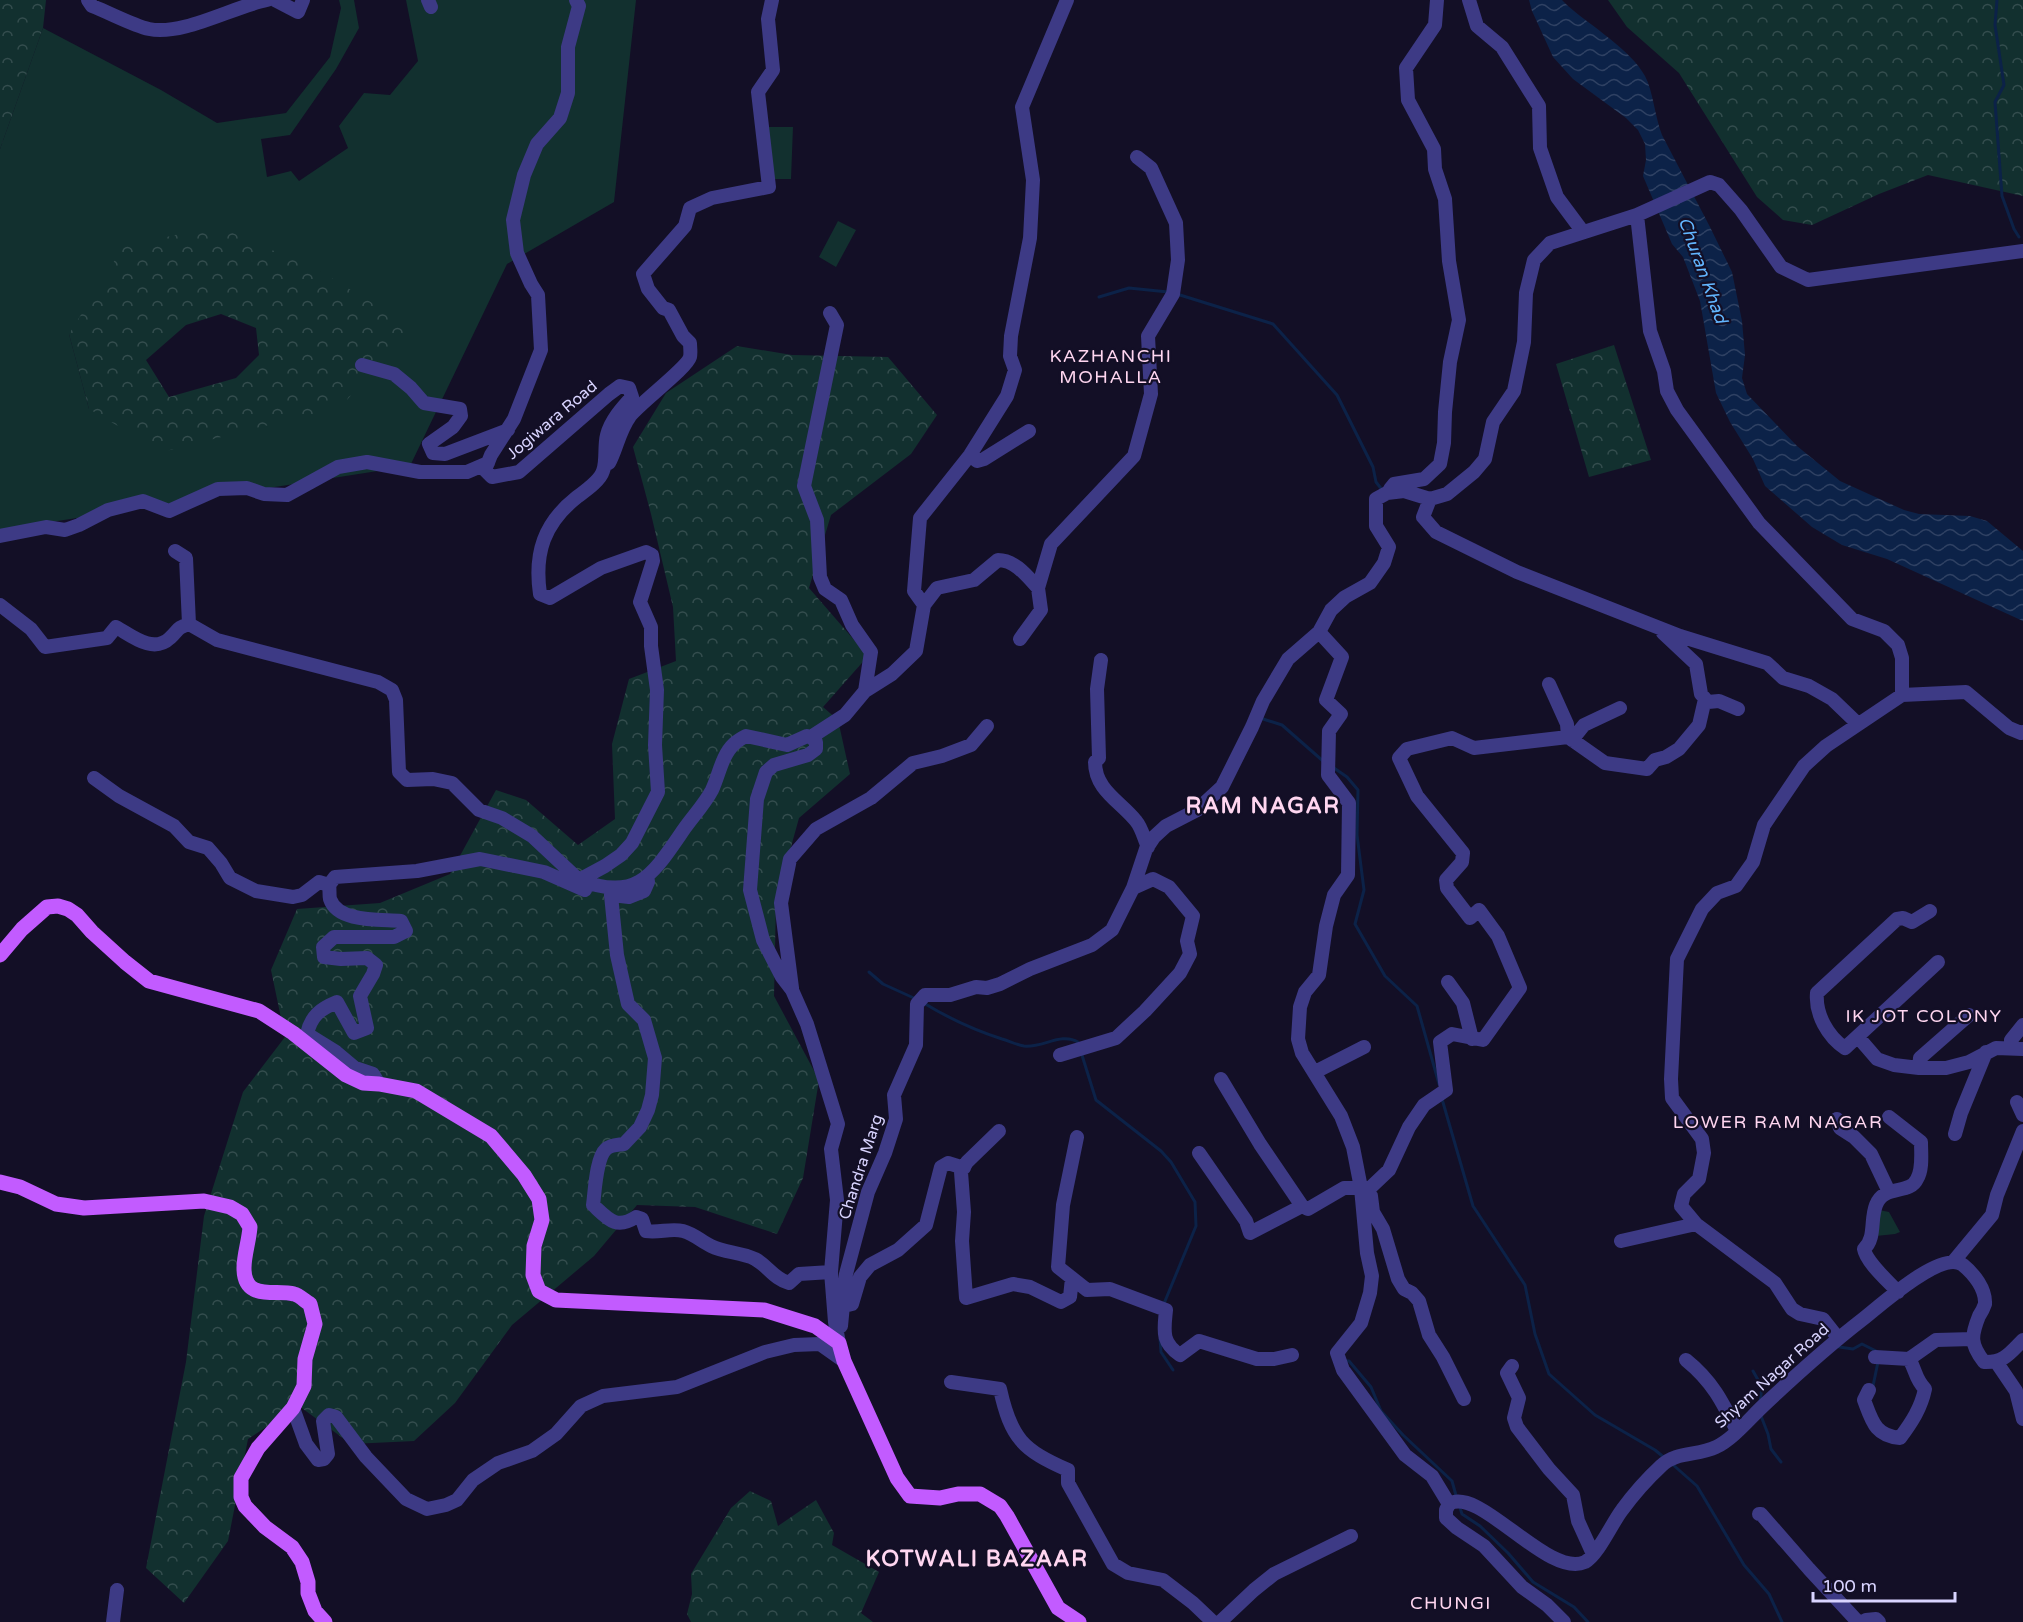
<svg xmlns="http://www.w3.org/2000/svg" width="2023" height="1622" viewBox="0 0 2023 1622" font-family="'Varela Round',sans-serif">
  <defs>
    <pattern id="forest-crowns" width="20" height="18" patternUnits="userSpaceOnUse" patternTransform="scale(1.5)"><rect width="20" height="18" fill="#12302f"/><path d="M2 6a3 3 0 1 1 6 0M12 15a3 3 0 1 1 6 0" fill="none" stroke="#344d4e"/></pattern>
    <pattern id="water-waves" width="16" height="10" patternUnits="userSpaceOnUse" patternTransform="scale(1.5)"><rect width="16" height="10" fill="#0c2248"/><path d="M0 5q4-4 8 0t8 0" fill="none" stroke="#2f4163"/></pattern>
  </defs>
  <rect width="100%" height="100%" fill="#130f26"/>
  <path fill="#12302f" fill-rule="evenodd" d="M339,0H354L359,28L336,69L290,135L261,139L267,177L291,171L299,181L348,148L339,126L364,93L390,95L418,61L406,0H636L614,202L507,264L410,466L0,530V149L43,28L161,90L217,123L286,113L330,57L341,8ZM320,271L341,407L89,409L69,334Z
    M768,127H793L791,179H771Z
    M838,221L856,230L836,267L819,257Z
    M1879,1210L1889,1212L1900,1232L1895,1234L1876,1236Z"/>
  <path fill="url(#forest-crowns)" fill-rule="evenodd" d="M0,0H46L43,28L0,149Z
    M1608,0H2023V196L1928,175L1879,194L1812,225L1783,220L1757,197L1679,73L1627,27Z
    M188,232L233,233L320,271L410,326L341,407L162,452L89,409L69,334L123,247ZM221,314L256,328L259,355L236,378L169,397L146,360L186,325Z
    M1614,345L1651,460L1589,477L1556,364Z
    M737,346L792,355L888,357L937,415L911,454L831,515L809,588L868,656L823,707L838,720L850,774L799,818L776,901L774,996L819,1080L803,1178L777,1234L695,1207L637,1205L594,1256L512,1325L455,1403L414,1441L351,1444L299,1406L248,1439L228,1541L184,1603L146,1568L186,1362L204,1216L243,1092L285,1037L271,970L297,909L380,903L450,874L496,790L526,800L578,845L615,819L612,744L629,679L676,661L673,607L651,514L633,447L666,393Z
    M750,1491L771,1501L778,1526L816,1500L834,1533L832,1545L879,1572L861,1613L873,1622H691L687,1614L692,1594L691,1574L731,1508Z"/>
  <path fill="url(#water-waves)" d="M1529,0H1562L1568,6C1591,26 1631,50 1645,76C1653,91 1655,117 1662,135L1710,227L1732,272L1742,321L1745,355L1742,378L1747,394L1797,446L1840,481L1904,510L1919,514L1970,516L1987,521L2023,551V621L1887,559L1842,545L1812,527L1765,486L1753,459L1730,422L1716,393L1700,301L1683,257L1672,244L1643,176L1646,160L1645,144L1638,130L1626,118L1573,79L1553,57L1532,11Z"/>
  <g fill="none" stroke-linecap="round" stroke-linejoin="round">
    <path stroke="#0c2248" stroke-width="3" d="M1997,0L1995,25L2004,85L1995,102L2002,196L2014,229L2019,237
      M1180,295L1273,324L1337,395L1373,467L1376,482L1383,491
      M1099,297L1129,288L1168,292
      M1260,718L1282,725L1323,761
      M1334,768L1347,777L1358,790L1357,835L1364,890L1355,924L1385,976L1417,1006L1439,1084
      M869,972L883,984L916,999
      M922,1002C948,1018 974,1030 1002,1039C1009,1041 1017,1045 1024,1046C1043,1048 1061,1032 1078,1042L1079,1046
      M1081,1052L1096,1100L1161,1151L1171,1162L1195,1202L1196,1226L1163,1306
      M1442,1099L1473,1206L1525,1285L1535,1334L1549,1374L1595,1415L1655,1450L1666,1459
      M1160,1339L1161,1352L1173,1370
      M1839,1347L1853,1349L1862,1344L1876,1351
      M1345,1361H1349L1371,1387L1381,1411L1403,1435L1452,1481L1457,1499
      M1753,1371L1762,1387L1760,1402
      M1873,1386L1878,1362
      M1761,1416L1768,1434L1771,1449L1781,1462
      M1671,1463L1697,1486L1744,1565L1769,1594L1782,1622
      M1459,1505L1462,1514L1480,1526L1508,1553L1533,1582L1574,1607L1588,1622"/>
    <path stroke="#3d3a85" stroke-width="14" d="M88,0L92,6C108,12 134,26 149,29C183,36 232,7 267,0
      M275,0L298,12L303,0
      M428,0L431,7
      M576,0L579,6L568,47V93L560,118L537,144L524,175L513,220L517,253L531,284L538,295L541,350L514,419L491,455L485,470L492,477L519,472L609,394L620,386L629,388L632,397C622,408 611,420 607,435C604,446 607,461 603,471C600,481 585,491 577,497C544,523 534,553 540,594L550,598L601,568L646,552L652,555L653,561L640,602L651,627V646L657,690L655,745L658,792L632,843L621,855L605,866L579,880C635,900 650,879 680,835C690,819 703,807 712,790C719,775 722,755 734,744C737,741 742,738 746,736L787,745L807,736L811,737L816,742V749L808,755L774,765L766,772L757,799L750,890L763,940L782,977L792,990L807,1024L838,1124L831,1149L837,1200L831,1272L835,1322L839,1343
      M1469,0L1477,26L1502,47L1539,106L1540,148L1557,197L1583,232
      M1637,215L1650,331L1664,371L1667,391L1677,410L1759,523L1852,619L1884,631L1898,645L1902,658V695L1826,746L1804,766L1764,825L1753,862L1736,886L1717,893L1702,909L1677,959L1671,1079L1672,1098L1702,1139L1704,1153L1699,1179L1684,1194L1681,1206L1696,1224L1775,1283L1792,1309L1800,1314L1823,1319L1838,1338
      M830,313L837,325L804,486L817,520L820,577L825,589L841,600L852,625L871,652L865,691
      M362,365L394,374L411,388L424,403L460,409L461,416L453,427L429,444L433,453L445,454L508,430
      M970,455L977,461L984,459L1029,431
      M609,463C617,448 619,431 630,416C641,402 687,368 690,357C691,353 690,347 690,343L683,336L669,310L663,308L648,289L643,274L685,226L690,208L712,198L769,187L758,92L773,70L768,19L772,0
      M1390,489L1394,484L1424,479L1440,464L1444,443L1445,412L1450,362L1459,320L1449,261L1445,199L1435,169L1434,149L1408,100L1406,68L1435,25L1437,0
      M1430,499L1423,517L1436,532L1517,572L1680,636L1767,663L1783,678L1809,686L1832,699L1857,723
      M0,536L46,527L65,530L79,525L108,510L143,501L169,511L218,489L247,488L264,494L287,495L338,467L367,462L420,472H467L488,463
      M175,551L186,558L189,624L217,640L378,682L392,690L396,700L399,772L407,780L433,779L452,783L479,810L502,818L532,836L579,880
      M0,605L31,629L45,647L107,638L116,627C132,636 153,654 170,638C179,630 176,628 189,624
      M924,605L937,588L974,580L998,560C1015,560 1027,576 1038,588
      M1319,632L1342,657L1326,700L1341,714L1329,731L1328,775L1349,803L1348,875L1334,895L1326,926L1319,975L1305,992L1300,1007L1298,1039L1302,1053L1341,1116L1353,1147L1361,1188L1367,1253L1372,1276L1370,1293L1361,1323L1337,1353L1343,1370L1405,1455L1432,1476L1449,1504
      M1663,633L1696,664L1701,694L1708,702L1719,701L1738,709
      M1020,639L1041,610L1038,588L1051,544L1134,456L1151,394L1148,336L1173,294L1178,260L1176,223L1151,168L1137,157
      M1101,660L1097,689L1099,758L1095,762C1095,790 1120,801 1136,821C1142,828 1144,839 1148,847
      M1549,684L1567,724L1568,737
      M1902,695L1966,692L2009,728L2021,733L2023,732
      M811,737L845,715L865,691L892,674L916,651L924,605L914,591L920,518L970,455L1007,396L1015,370L1010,356L1011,336L1030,238L1033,180L1022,107L1067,0
      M1572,740L1584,725L1620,708
      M94,778L119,796L174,826L189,842L208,848L221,863L230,878L256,891L293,897L302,895L319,882L329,885
      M611,895L617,955L628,1004L644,1020L655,1058L652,1095L648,1110L640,1127L624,1144C618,1145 610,1145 606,1149C596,1158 595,1191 593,1205C608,1219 616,1230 636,1217L642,1219L646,1231C659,1233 671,1228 683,1231C694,1234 701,1241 711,1246C725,1253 741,1252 755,1259C768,1266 774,1279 789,1283L799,1274L831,1272
      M612,895L629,897L644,891L648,882L647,876
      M1930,911L1912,922L1903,918L1897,919L1817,993C1815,1014 1828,1037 1845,1048L1938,962
      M1448,982L1463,1003L1472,1039
      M792,988L781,903L790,859L816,829L871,798L913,763L942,756L971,745L987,726
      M1858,1037L1877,1059L1894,1065L1919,1068H1946L1969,1062L1996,1048L2023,1049
      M2013,1048L2011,1040L2023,1025
      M1060,1055L1116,1038L1145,1011L1180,973L1190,954L1187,941L1193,916L1169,887L1153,879L1133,888
      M1919,1068L1920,1058L1969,1015
      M1315,1072L1364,1047
      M1221,1079L1260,1144L1302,1206
      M379,1084L373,1074L355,1068L336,1052L307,1034C311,1016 320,1009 337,1002L354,1033L367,1028L360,996L373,974L376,965L367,958L341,959L324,957L323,947L334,937H394L406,931L401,921C381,919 338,923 330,899C329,895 330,889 329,885L335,877L417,871L480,859L544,872L585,890
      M2017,1102L2023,1115
      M1889,1117L1921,1142C1921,1154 1923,1169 1917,1179C1910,1195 1884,1184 1876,1205C1870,1220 1876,1238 1864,1249C1866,1262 1889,1282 1898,1292
      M1837,1119L1840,1128L1854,1137L1871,1154L1889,1192
      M999,1131L967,1162L961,1172L964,1212L962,1241L966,1298L1013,1284L1030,1287L1061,1302L1070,1297L1072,1278
      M1955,1134L1961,1113L1986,1052
      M1077,1137L1063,1205L1058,1267L1087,1290L1110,1289L1166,1310C1164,1331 1161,1342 1180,1355L1199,1341L1257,1359H1274L1292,1355
      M1199,1153L1246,1221L1250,1233L1302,1206L1308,1209L1344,1188H1370L1389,1170L1409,1127L1424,1105L1446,1090L1440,1042L1452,1034L1483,1040L1520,988L1498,936L1479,910L1470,918L1447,888L1446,880L1462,862L1463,853L1417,796L1399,758L1407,749L1452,738L1474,748L1568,737L1605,763L1647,769L1655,760L1666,757L1679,749L1699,725L1705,699
      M1371,1196L1373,1212L1383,1229L1398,1279L1404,1289L1412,1293L1419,1301L1429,1335L1443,1357L1464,1399
      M1621,1241L1696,1224
      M1953,1262L1992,1215L1997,1195L2023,1131
      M843,1308L844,1306L852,1304L860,1277L870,1265L898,1250L926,1225L941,1167L948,1163L964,1168
      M841,1326L846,1274L868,1192L885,1153L896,1119L894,1095L916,1045L917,1004L925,995H950L976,987L987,988L1000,984L1030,969L1092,945L1112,930L1133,888L1146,849L1154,837L1166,826L1197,810L1222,787L1252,727L1263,701L1288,659L1319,632L1331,610L1345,597L1370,583L1384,563L1389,547L1376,526V499L1387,493L1404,491L1430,499L1447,494L1474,472L1485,459L1493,422L1514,391L1524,342L1526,293L1534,260L1550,243L1637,215L1710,182L1719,185L1741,210L1781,267L1808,280L2023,251
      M1875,1357L1909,1359L1936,1340L1973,1339
      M1686,1360C1712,1381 1722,1401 1737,1431
      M1997,1363L2016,1391L2023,1419
      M1512,1366L1507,1373L1519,1398L1514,1418L1517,1427L1549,1469L1573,1495L1578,1521L1593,1554
      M951,1382L1000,1389C1011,1439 1023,1450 1068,1470V1483L1113,1564L1128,1573L1163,1580L1193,1603L1213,1622
      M1869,1390L1864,1400C1872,1421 1875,1436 1900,1438C1912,1422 1921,1408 1925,1389C1914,1377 1917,1372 1909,1359
      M293,1408L306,1444L318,1460L324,1459L328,1454L323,1421L329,1415L336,1417L366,1457L406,1499L427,1509L446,1505L457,1500L473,1480L498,1463L532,1451L556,1434L581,1406L603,1396L677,1387L765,1352L794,1345L820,1344L844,1361
      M1759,1514H1761L1809,1569L1858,1622
      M113,1622L117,1590
      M1220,1622L1254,1590L1274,1574L1351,1536
      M1564,1622L1547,1605L1522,1587L1484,1546L1457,1528L1446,1518V1510L1449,1504C1479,1485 1548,1579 1585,1562C1598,1555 1612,1523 1622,1510C1633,1495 1647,1479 1661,1466C1676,1451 1698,1456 1716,1447C1733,1439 1750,1418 1764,1405C1796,1375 1828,1346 1863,1319C1881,1305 1942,1249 1963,1265C1974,1274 1986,1289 1985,1304C1984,1307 1981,1313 1979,1316C1971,1336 1970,1344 1984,1362C2004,1363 2010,1353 2023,1340
      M1862,1622L1866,1620L1876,1619L1879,1622"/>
    <path stroke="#c25bff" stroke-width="15" d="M0,955L22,929L47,907L58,906L68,909L77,915L92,932L125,962L149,981L259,1011L293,1033L346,1075L363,1083L379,1084L416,1091L491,1136L524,1175L539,1199L542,1220L534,1246L533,1275L539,1291L556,1300L764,1310L815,1326L839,1343L844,1361L897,1478L910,1496L940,1498L958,1494H980L1000,1506L1007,1516L1058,1608L1079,1622
      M0,1182L20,1187L56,1204L84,1208L204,1201L230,1207L242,1214L250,1227C249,1241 244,1255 244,1268C244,1302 276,1289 294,1294C299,1295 305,1301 310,1304L315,1324L305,1359L304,1386L293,1408L258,1448L241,1478V1497L245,1506L265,1527L292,1547L302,1562L308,1582V1593L315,1611L325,1622"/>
  </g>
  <g text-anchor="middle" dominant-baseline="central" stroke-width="4.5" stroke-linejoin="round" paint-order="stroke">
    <g font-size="16" fill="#d9d4ff" stroke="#130f26">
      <text transform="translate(552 420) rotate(-40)">Jogiwara Road</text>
      <text transform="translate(861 1167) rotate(-72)">Chandra Marg</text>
      <text transform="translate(1772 1376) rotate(-42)">Shyam Nagar Road</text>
    </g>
    <g font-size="18" font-style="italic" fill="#62b6ff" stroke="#130f26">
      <text transform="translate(1703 270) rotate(70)">Churan Khad</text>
    </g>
    <g font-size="18" letter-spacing="1.5" fill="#ffd6f0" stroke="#130f26">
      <text x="1111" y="356">KAZHANCHI<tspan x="1111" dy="21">MOHALLA</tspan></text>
      <text x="1924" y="1016">IK JOT COLONY</text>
      <text x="1778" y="1122">LOWER RAM NAGAR</text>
      <text x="1451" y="1603">CHUNGI</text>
    </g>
    <g font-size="22" font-weight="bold" letter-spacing="1.5" fill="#ffd6f0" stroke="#130f26">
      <text x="1263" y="806">RAM NAGAR</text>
      <text x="977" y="1559">KOTWALI BAZAAR</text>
    </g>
  </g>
  <path d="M1813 1592v9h142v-9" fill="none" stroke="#d9d4ff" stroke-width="3"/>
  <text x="1822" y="1592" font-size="18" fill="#d9d4ff" stroke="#130f26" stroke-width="4.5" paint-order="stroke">100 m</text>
</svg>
